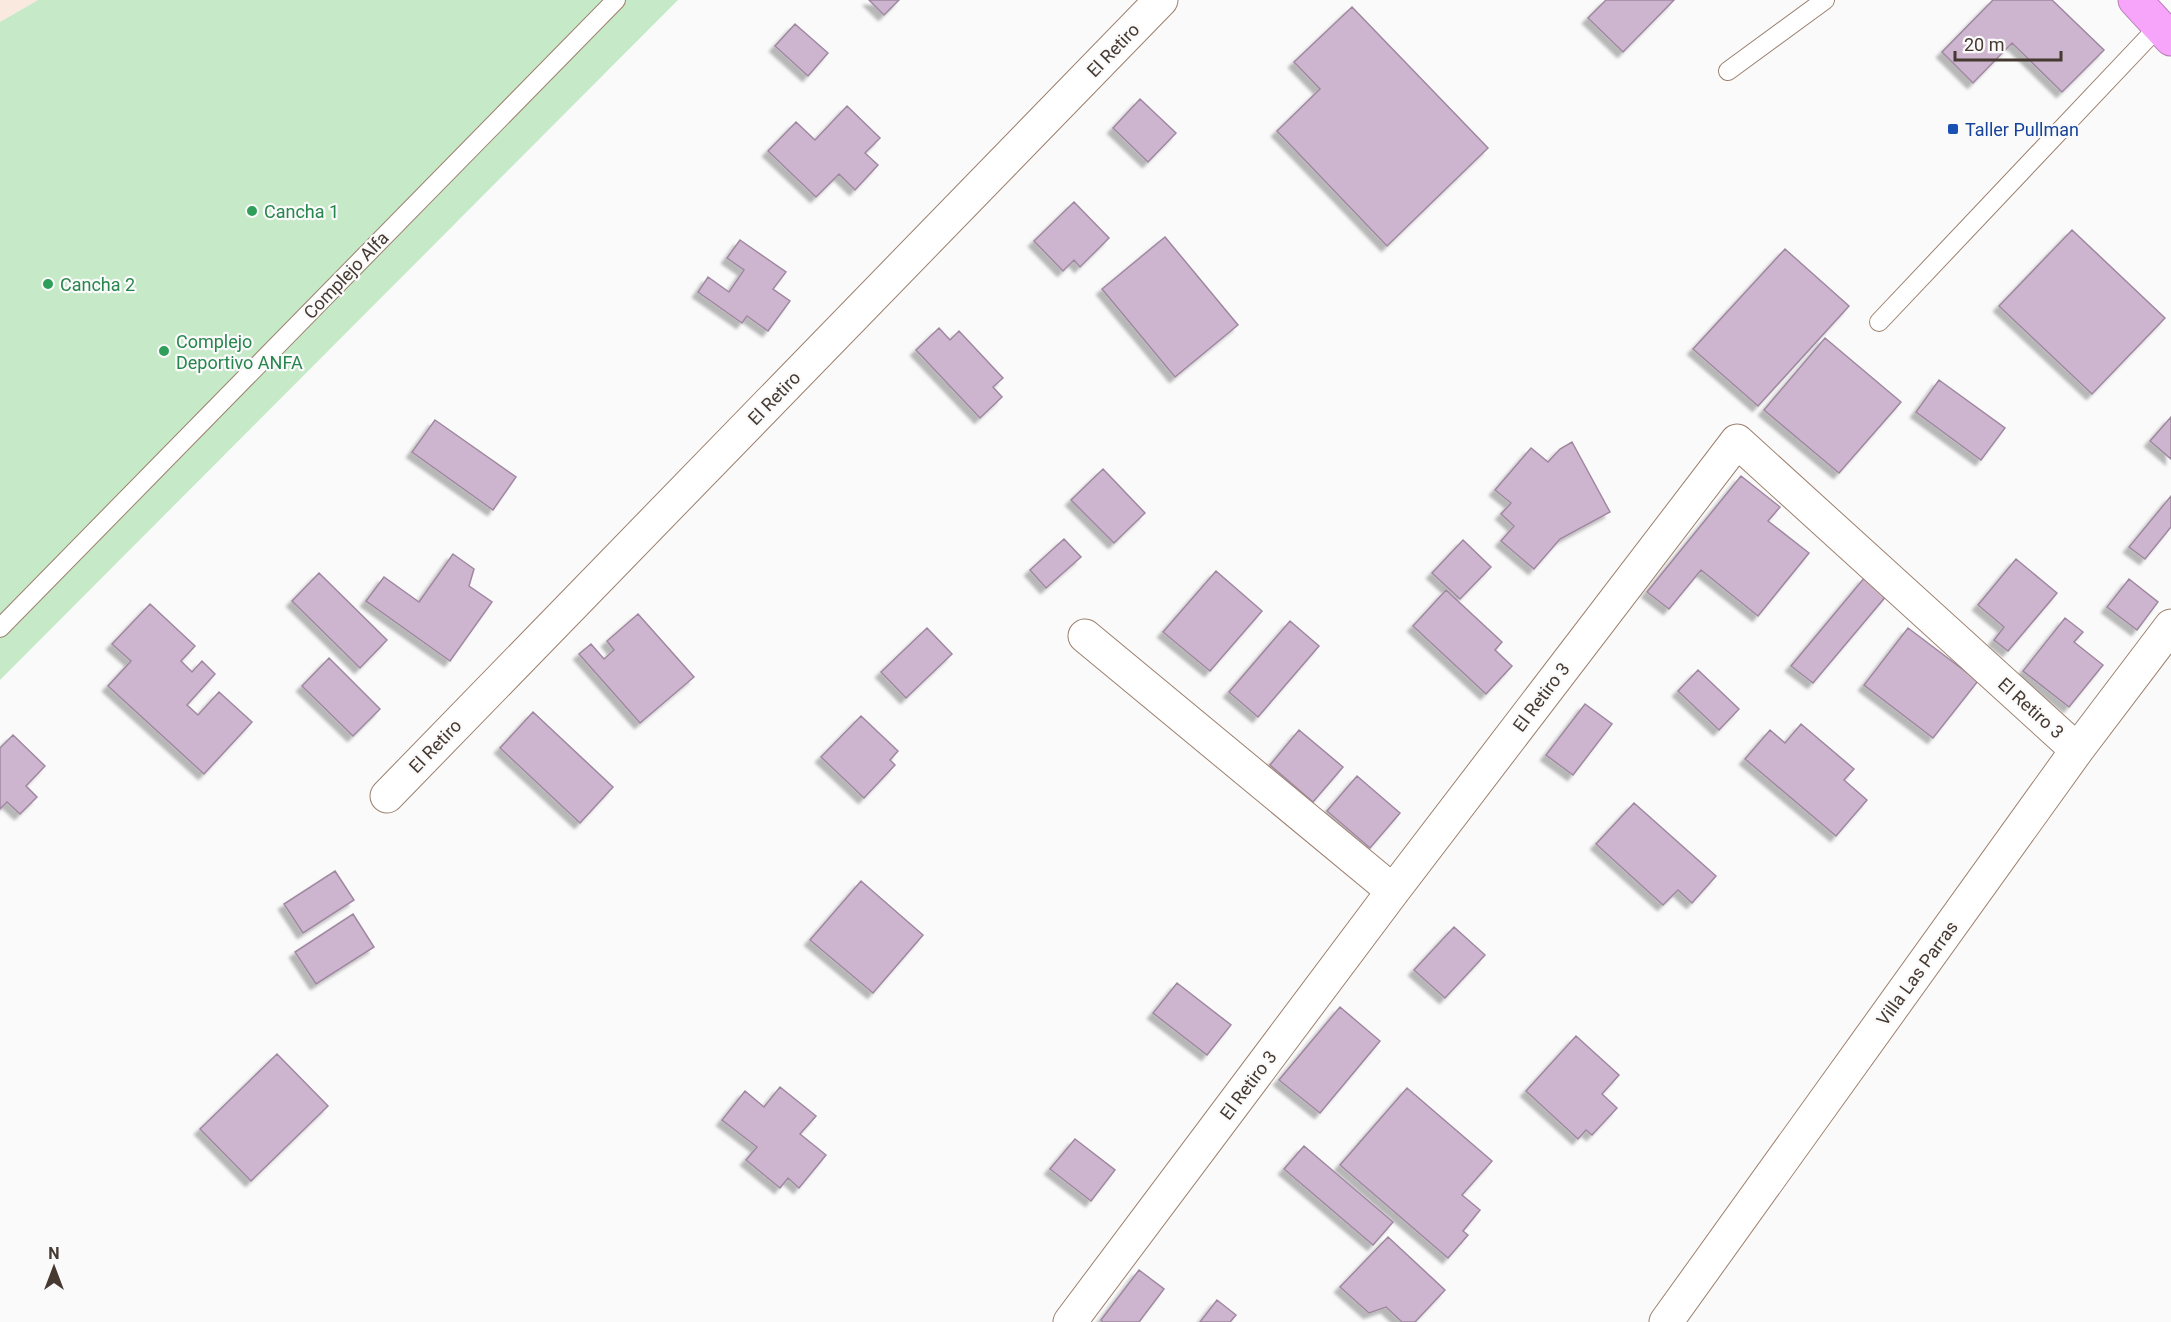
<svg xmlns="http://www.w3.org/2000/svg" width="2171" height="1322" viewBox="0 0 2171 1322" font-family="Roboto,sans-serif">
  <defs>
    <filter id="shadow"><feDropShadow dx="-5.5" dy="5.5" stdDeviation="1.5" flood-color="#0004"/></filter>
  </defs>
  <rect width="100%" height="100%" fill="#fafafa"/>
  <path fill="#f9e9df" d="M0,0H38L0,22Z"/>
  <path fill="#c6e9c7" d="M38,0H678L0,680V22Z"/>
  <path fill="#cdb5cf" stroke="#9f88a0" stroke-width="1.5" filter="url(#shadow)" d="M869,0H899L884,15Z
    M1606,0H1674L1623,52L1588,18Z
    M1993,0H2052L2104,50L2062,92L2012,43L1973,83L1942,52Z
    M1352,7L1488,148L1387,246L1277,131L1320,89L1294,62Z
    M795,24L828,53L808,76L775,46Z
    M1140,99L1176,133L1148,162L1113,128Z
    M847,106L880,138L865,153L878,165L855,190L839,174L816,197L768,151L796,122L815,140Z
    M1074,202L1109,238L1080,267L1074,260L1063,271L1034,241Z
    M2072,230L2165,318L2092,394L1999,306Z
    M1165,237L1238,325L1175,377L1102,289Z
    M740,240L786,272L773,289L790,301L768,331L747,316L742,323L698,292L708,277L729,292L744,270L727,258Z
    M1785,249L1849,306L1758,406L1693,349Z
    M939,328L950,340L959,331L1003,378L993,387L1002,397L980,418L916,350Z
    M1825,338L1901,402L1839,473L1764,410Z
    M1939,380L2005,428L1981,460L1916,412Z
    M2171,417V459L2150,441Z
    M435,420L516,477L493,510L412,452Z
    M1572,442L1610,512L1560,539L1534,569L1501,541L1514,526L1501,514L1511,503L1495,490L1531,448L1548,462L1560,449Z
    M1103,469L1145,513L1114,543L1071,500Z
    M1741,476L1780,507L1768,521L1809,553L1758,616L1701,570L1669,609L1647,592Z
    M2171,496V527L2145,559L2129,547Z
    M1064,539L1081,557L1046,588L1030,570Z
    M1463,540L1491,567L1460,599L1432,573Z
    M453,554L474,569L469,586L492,602L450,661L366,601L384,577L419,602Z
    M2016,559L2057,593L2008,651L1994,640L2004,627L1978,605Z
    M1216,571L1262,611L1210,671L1163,632Z
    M319,573L387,640L360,668L292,601Z
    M1865,577L1887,595L1813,683L1791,666Z
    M2129,579L2158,602L2137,630L2107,607Z
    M1446,590L1502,642L1495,650L1512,666L1486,694L1413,626Z
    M150,604L195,646L181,661L192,672L202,661L215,674L187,705L198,715L219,692L252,722L204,774L108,686L131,661L112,644Z
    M638,614L694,677L640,723L579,654L591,644L604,659L614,650L607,641Z
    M2065,618L2083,632L2074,642L2103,665L2069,707L2023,671Z
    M1290,621L1319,646L1258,717L1229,692Z
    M927,628L952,654L906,698L881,672Z
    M1908,628L1978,681L1933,738L1864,685Z
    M329,658L380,709L353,736L302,686Z
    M1698,670L1739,709L1719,730L1678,691Z
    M1585,704L1612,724L1573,775L1546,755Z
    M533,712L613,787L580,823L500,748Z
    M861,716L898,751L890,760L895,765L864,798L821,757Z
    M1801,724L1854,769L1844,780L1867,800L1836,836L1745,759L1770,730L1785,743Z
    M1299,730L1343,767L1313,802L1270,765Z
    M13,735L45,766L26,786L37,797L20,814L7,802L0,809V748Z
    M1357,776L1400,813L1370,848L1327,811Z
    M1634,803L1716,876L1692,903L1678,890L1663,905L1596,844Z
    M335,871L354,900L303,933L284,904Z
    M861,881L923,935L873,993L810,940Z
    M353,914L374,947L316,984L295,952Z
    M1454,927L1485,955L1445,998L1414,970Z
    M1177,983L1231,1025L1207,1055L1153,1013Z
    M1340,1007L1380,1041L1320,1113L1279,1080Z
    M1576,1036L1619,1075L1602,1094L1617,1108L1592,1135L1586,1130L1578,1139L1526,1091Z
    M277,1054L328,1106L251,1181L200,1129Z
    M780,1087L816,1116L800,1134L826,1155L799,1188L788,1178L780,1188L746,1160L757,1147L722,1120L745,1091L764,1107Z
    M1407,1088L1492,1161L1462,1195L1480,1210L1463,1231L1468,1235L1448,1258L1340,1165Z
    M1075,1139L1115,1170L1091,1201L1050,1169Z
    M1304,1146L1393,1222L1373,1245L1284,1169Z
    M1388,1237L1445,1290L1415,1322H1402L1386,1307L1369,1313L1340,1287Z
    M1139,1270L1164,1289L1139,1322H1103L1101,1320Z
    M1217,1300L1236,1315L1230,1322H1200Z"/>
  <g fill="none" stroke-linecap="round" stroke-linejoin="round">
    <g stroke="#9d806e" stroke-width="20">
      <path id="lane" d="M1728,71L1825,0
        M1879,322L2159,26
        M0,628L616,0"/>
    </g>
    <g stroke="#9d806e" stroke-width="35">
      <path id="street" d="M1085,636L1393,891
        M387,796L1161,0
        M1070,1322L1393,891L1737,441L2077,750
        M1666,1322L2077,750L2171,626"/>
    </g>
    <g stroke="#b87fb4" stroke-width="35">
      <path id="highway" d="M2135,0L2171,39"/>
    </g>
    <use href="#lane" stroke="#fff" stroke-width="18"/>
    <use href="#street" stroke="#fff" stroke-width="33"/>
    <use href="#highway" stroke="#f6a5fa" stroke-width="33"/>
  </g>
  <rect fill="#1a4fb4" stroke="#fafafa" stroke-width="2" x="1947" y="123" width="12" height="12" rx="3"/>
  <g fill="#2e9e5b" stroke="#fafafa" stroke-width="2">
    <circle cx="252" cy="211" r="6"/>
    <circle cx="48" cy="284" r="6"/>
    <circle cx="164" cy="351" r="6"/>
  </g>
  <g text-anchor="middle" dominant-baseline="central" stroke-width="4.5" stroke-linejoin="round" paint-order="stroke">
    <g font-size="18" fill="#453931" stroke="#fafafa">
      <text transform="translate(1113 50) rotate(-46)">El Retiro</text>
      <text transform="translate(346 275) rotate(-46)">Complejo Alfa</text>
      <text transform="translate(774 398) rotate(-46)">El Retiro</text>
      <text transform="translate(1541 697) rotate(-53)">El Retiro 3</text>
      <text transform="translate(2031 708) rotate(42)">El Retiro 3</text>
      <text transform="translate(435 746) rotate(-46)">El Retiro</text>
      <text transform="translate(1917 973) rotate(-54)">Villa Las Parras</text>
      <text transform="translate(1248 1085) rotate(-53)">El Retiro 3</text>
    </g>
    <g font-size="18" fill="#164399" stroke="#fafafa" text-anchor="start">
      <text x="1965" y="129">Taller Pullman</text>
    </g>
    <g font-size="18" fill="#27864d" stroke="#fafafa" text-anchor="start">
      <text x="264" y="211">Cancha 1</text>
      <text x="60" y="284">Cancha 2</text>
      <text x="176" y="341">Complejo<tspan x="176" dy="21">Deportivo ANFA</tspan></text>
    </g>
  </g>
  <g transform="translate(54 1268)" stroke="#fafafa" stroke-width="4.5" paint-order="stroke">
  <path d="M0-4.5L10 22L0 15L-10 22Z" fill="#453931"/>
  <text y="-9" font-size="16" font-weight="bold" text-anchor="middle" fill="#453931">N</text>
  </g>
  <path d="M1955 51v9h106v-9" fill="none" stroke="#453931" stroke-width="3"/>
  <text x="1964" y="51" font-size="18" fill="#453931" stroke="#fafafa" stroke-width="4.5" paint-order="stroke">20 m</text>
</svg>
